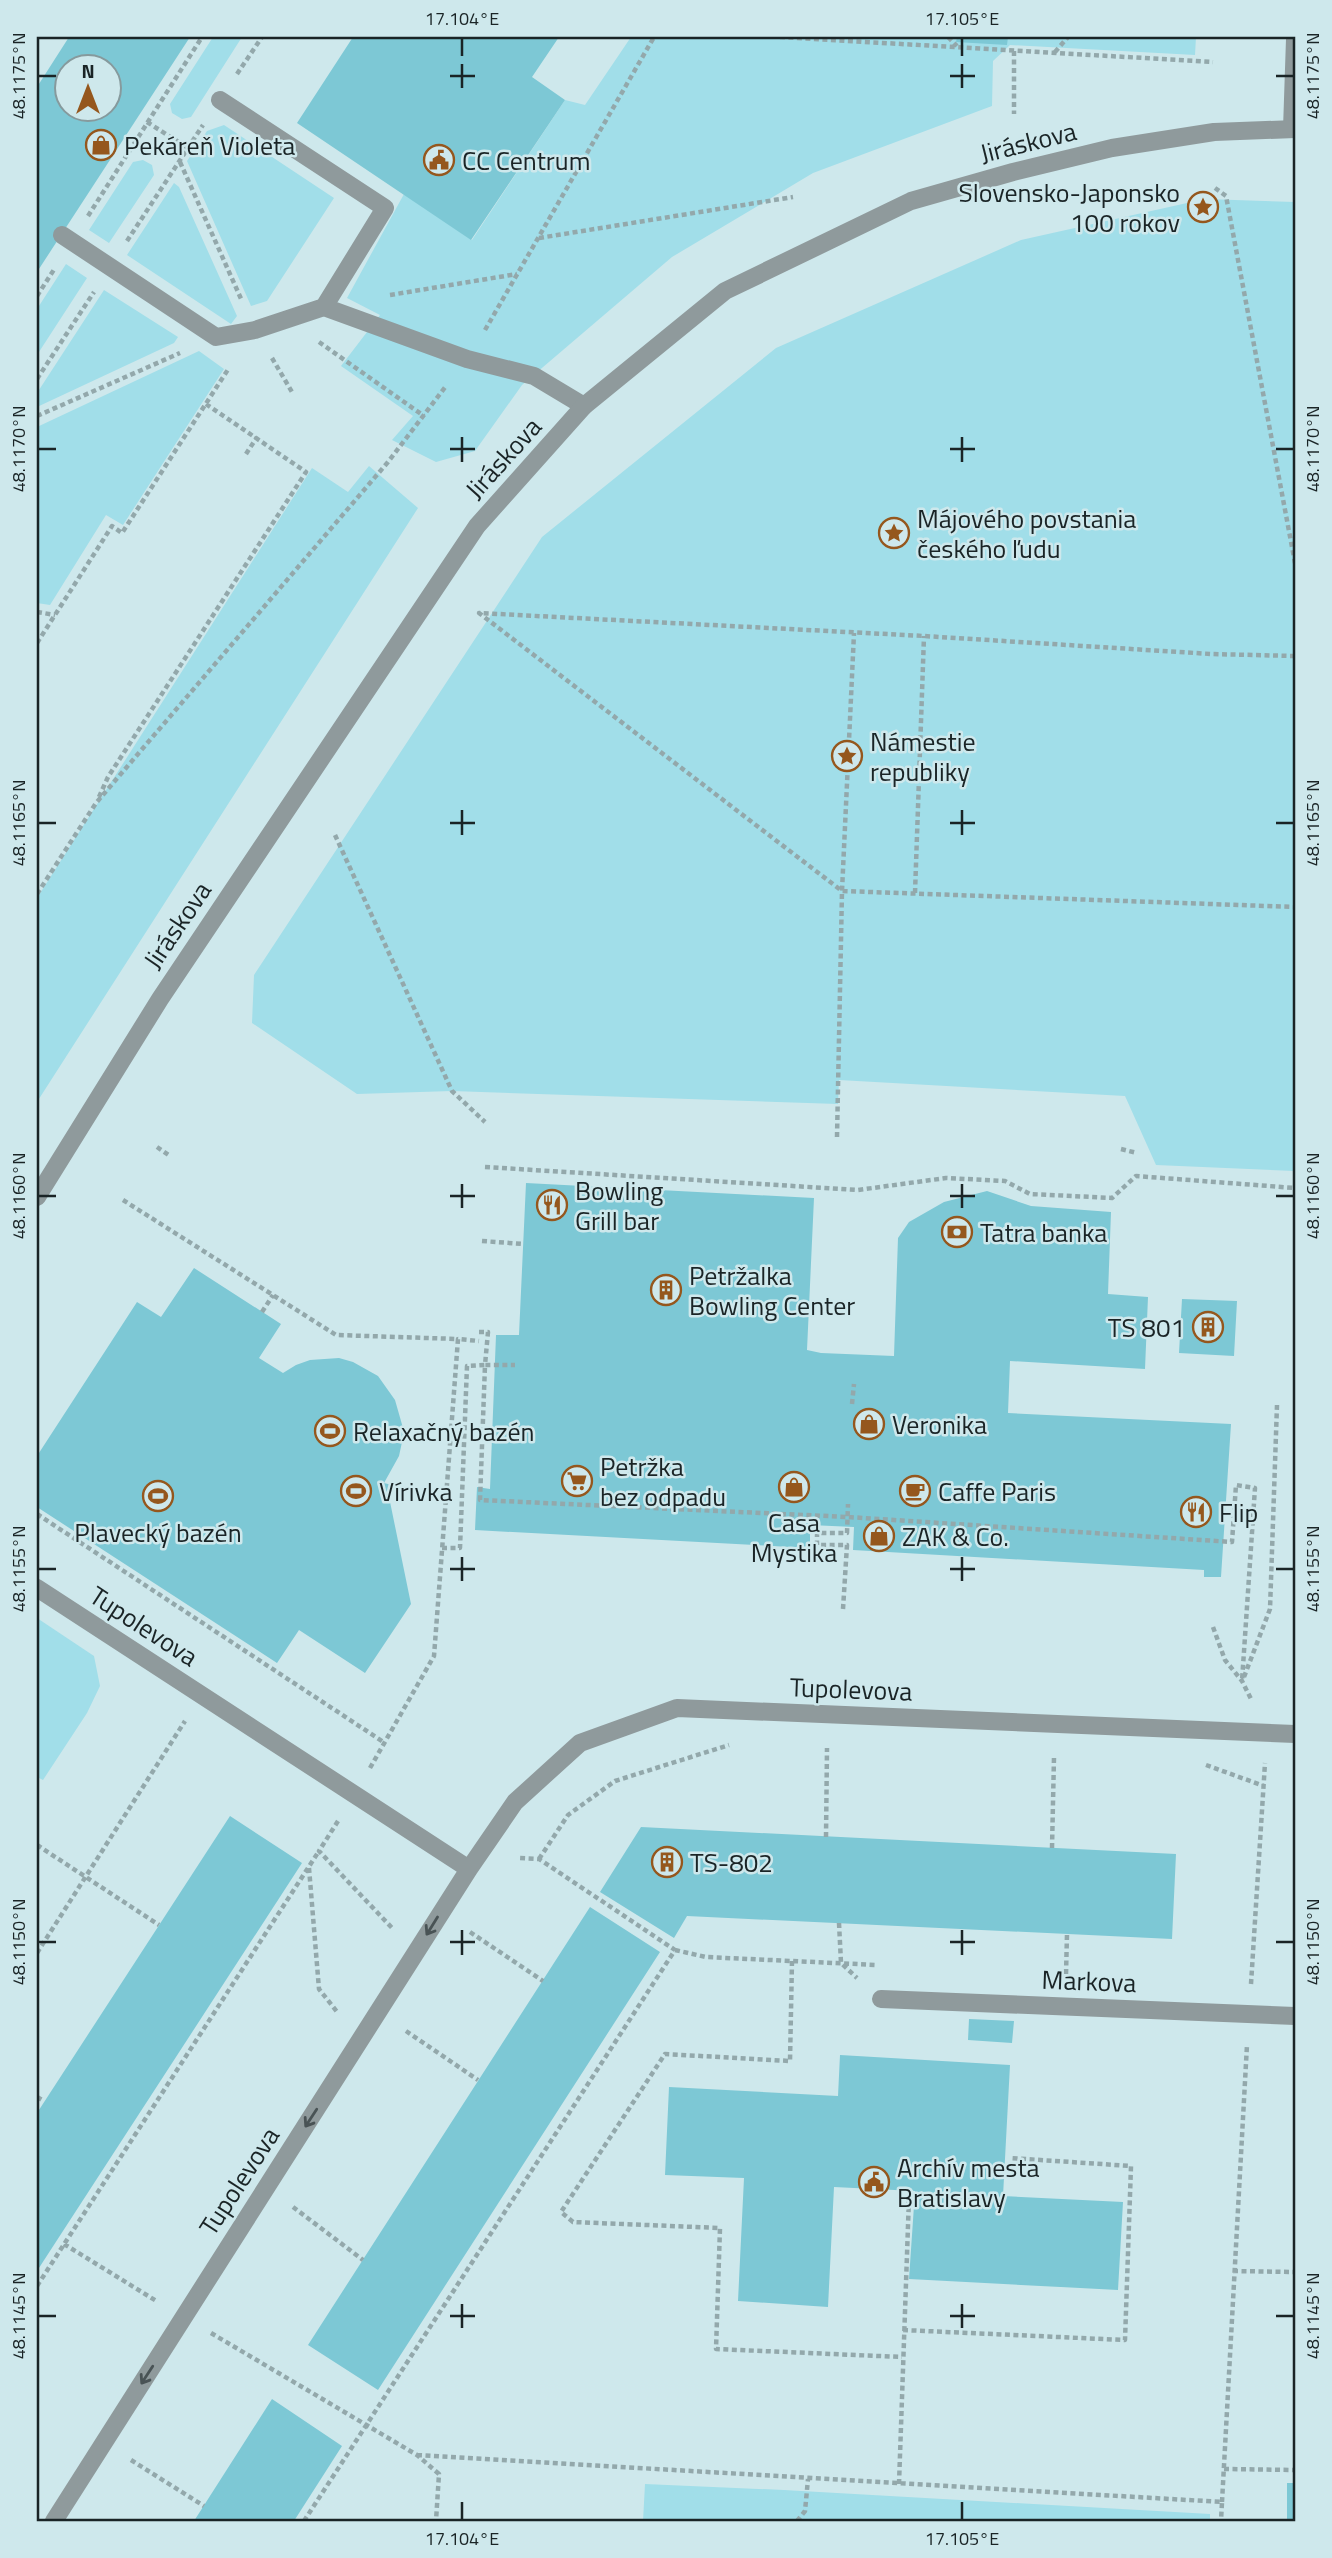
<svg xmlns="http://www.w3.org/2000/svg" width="1332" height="2558" viewBox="0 0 1332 2558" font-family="'Titillium Web',sans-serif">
  <rect width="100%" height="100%" fill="#cee8ec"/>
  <path fill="#a1dee9" d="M213,37H242L191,117L182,119L172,113L170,104Z
    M631,37H1196L1195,55L1010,45L993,61L992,106L813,173L672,257L522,385L475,451L436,462L392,440L413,416L341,366L380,315L347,298L404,194L472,240L565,100L585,105Z
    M224,125L334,198L267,301L251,306L187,161L207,131Z
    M143,160L152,165L154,175L109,243L89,230L133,162Z
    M174,183L179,187L237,316L231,324L127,255Z
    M1205,199L1295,202V1171L1156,1165L1125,1096L839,1080L838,1104L452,1091L357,1094L252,1023L254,975L542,537L776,348L1021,240Z
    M66,264L87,278L37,355V309Z
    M104,290L178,337L174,343L37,407V393Z
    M199,351L224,369L123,525L106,515L50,605L37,603V427Z
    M369,466L418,508L37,1102V898L312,468L348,492Z
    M37,1618L94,1656L100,1686L87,1713L43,1780L37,1777Z
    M645,2484L784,2490L1210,2514V2521H643Z"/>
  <path fill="#7dc8d5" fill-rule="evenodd" d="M69,37H190L37,272V87ZM66,66H108V108H66Z
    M353,37H559L532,77L565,100L471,240L297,123Z
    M957,37H1008L1007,45L956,42Z
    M526,1183L814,1198L807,1350L821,1353L894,1356L898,1238L909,1222L944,1202L987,1191L1031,1206L1111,1212L1108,1294L1148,1297L1145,1369L1010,1361L1008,1413L1231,1424L1221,1577H1204V1570L853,1550L854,1527L810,1525V1548L475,1530L477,1487L490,1489L496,1335H519Z
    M194,1268L281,1324L259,1358L283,1373L296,1365L310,1360L339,1358L353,1362L378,1376L395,1400L403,1428L402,1442L399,1456L384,1483L392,1485L388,1492L411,1604L365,1673L299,1630L277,1663L37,1507V1456L137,1302L161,1317Z
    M1182,1299L1237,1301L1234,1356L1179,1353Z
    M230,1816L302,1863L37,2271V2113Z
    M641,1827L1176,1854L1172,1939L687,1916L674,1938L600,1892Z
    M590,1907L660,1952L378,2390L308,2345Z
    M969,2019L1014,2021L1012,2043L968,2040Z
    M840,2055L1010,2065L1003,2196L1123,2202L1118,2290L909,2279L915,2191L834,2187L828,2307L738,2301L744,2178L665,2175L669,2087L838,2096Z
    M272,2399L342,2446L294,2521H194Z
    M1287,2483H1295V2521H1287Z"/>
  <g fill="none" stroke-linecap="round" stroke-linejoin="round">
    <path stroke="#93a8ab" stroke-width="4.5" stroke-dasharray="5 3.5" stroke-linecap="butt" d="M780,37L1213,62
      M948,37L957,46
      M1014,51V114
      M1055,52L1068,37
      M237,74L262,37
      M147,122L188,148
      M180,162L242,301
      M1215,188L1226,196L1295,563
      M88,216L202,37
      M539,238L793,197
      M127,241L203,125
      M390,295L517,274
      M37,296L55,268
      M485,330L654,37
      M319,342L424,416
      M272,358L292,392
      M37,379L94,292
      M37,416L180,353
      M246,454L257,437
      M37,612L55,615
      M37,643L112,526L122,533L229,368
      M1295,656L1211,654L924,636L479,613L842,891L1295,907
      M99,797L108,777L306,472L206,404
      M335,835L452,1091L485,1122
      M915,893L924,636
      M37,894L96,803L388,462L446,386
      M837,1137L842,891L854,633
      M157,1147L170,1156
      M1121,1149L1137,1153
      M485,1167L858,1190L946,1178L1005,1181L1030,1194L1112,1198L1136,1176L1295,1188
      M123,1200L336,1335L458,1339
      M482,1241L523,1244
      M262,1312L273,1295
      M479,1332H488L485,1365H515
      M852,1404L854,1384
      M37,1514L385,1743
      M442,1548H460L467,1366L485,1365L480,1500L848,1517L1232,1542L1236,1485L1255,1488L1242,1681
      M843,1609L847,1545H817V1533H847L848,1504
      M1213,1627L1225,1660L1242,1681L1252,1701
      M1244,1677L1270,1609L1277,1405
      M1206,1765L1264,1786
      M370,1768L434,1656L458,1339L479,1341
      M338,1821L319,1851L394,1930
      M826,1837L827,1748
      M37,1845L159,1925
      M1052,1848L1054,1757
      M539,1859L568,1815L615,1781L729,1745
      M309,1868L319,1989L338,2013
      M839,1923L841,1963L857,1978
      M470,1932L543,1981
      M675,1950L706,1957L877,1965
      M37,1953L185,1721
      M792,1961L790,2061L665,2054L561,2212L573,2222L720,2228L716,2349L902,2357
      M1066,1974L1067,1934
      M1251,1984L1265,1763
      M406,2031L478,2080
      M37,2097L44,2101
      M293,2207L363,2260
      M64,2244L158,2302
      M1233,2271L1295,2272
      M37,2286L319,1851
      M903,2330L1125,2340L1131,2166L1010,2158
      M211,2333L417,2455L439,2474L436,2521
      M417,2455L1222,2502L1221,2521
      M131,2460L204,2506
      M1224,2469L1295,2470
      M899,2484L909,2197
      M1222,2502L1247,2045
      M304,2521L675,1950L539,1859L518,1858
      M797,2521L805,2511L808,2479"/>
    <path stroke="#8f9a9c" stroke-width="18" d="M62,235L216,337L255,330L324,307L385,208L220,100
      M324,307L467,359L534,376L584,406"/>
    <path stroke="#8f9a9c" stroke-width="18" d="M1292,129L1295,39
      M37,1588L469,1869
      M881,1999L1295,2016
      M54,2521L469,1869L515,1802L580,1743L677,1708L1295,1734"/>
    <path stroke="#8f9a9c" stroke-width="18" d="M37,1197L160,999L477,526L584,406L725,291L911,201L1013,172L1112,148L1214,132L1295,129"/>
  </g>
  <defs><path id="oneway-shaft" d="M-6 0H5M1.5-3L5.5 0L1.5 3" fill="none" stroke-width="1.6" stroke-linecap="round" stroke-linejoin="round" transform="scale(1.75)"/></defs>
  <g stroke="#495355">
    <use href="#oneway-shaft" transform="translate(432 1926) rotate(122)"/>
    <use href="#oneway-shaft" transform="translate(311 2118) rotate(123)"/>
    <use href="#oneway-shaft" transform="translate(147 2375) rotate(123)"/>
  </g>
  <path fill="none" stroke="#1a2426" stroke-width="2.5" d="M462,38V56M962,38V56M462,64V88M962,64V88M38,76H56M450,76H475M950,76H975M1276,76H1294M462,437V462M962,437V462M38,449H56M450,449H475M950,449H975M1276,449H1294M462,810V835M962,810V835M38,823H56M450,823H475M950,823H975M1276,823H1294M462,1184V1208M962,1184V1208M38,1196H56M450,1196H475M950,1196H975M1276,1196H1294M462,1557V1581M962,1557V1581M38,1569H56M450,1569H475M950,1569H975M1276,1569H1294M462,1930V1955M962,1930V1955M38,1942H56M450,1942H475M950,1942H975M1276,1942H1294M462,2304V2328M962,2304V2328M38,2316H56M450,2316H475M950,2316H975M1276,2316H1294M462,2502V2520M962,2502V2520"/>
  <defs>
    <g id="shop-ring" transform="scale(1.575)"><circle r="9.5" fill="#cee8ec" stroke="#95571d" stroke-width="1.5"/><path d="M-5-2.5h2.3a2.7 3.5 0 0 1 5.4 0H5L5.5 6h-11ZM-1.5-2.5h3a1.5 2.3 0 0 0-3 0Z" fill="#95571d"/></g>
    <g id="civic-ring" transform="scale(1.575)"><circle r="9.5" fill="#cee8ec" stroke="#95571d" stroke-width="1.5"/><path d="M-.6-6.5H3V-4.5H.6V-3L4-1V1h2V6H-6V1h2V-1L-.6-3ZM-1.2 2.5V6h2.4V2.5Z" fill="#95571d"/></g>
    <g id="sight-ring" transform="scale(1.575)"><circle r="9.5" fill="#cee8ec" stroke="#95571d" stroke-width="1.5"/><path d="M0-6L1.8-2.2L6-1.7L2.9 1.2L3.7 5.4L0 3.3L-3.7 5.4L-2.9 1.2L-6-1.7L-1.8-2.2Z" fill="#95571d"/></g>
    <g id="restaurant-ring" transform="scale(1.575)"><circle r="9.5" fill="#cee8ec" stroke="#95571d" stroke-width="1.5"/><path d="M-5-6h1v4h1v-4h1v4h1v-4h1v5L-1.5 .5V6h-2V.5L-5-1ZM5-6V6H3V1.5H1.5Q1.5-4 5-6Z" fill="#95571d"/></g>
    <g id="bank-ring" transform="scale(1.575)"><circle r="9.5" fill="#cee8ec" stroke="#95571d" stroke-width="1.5"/><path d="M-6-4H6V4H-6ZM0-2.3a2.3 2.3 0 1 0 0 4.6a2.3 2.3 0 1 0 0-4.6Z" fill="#95571d"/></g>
    <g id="building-ring" transform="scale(1.575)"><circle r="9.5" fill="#cee8ec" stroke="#95571d" stroke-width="1.5"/><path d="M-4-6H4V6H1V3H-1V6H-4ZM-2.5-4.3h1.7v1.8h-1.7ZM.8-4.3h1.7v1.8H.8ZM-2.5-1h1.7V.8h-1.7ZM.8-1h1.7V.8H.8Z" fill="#95571d"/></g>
    <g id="stadium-ring" transform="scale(1.575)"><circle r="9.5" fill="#cee8ec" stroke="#95571d" stroke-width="1.5"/><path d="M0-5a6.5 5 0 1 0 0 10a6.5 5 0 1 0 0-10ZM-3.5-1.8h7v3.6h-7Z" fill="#95571d"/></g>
    <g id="supermarket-ring" transform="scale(1.575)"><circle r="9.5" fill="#cee8ec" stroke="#95571d" stroke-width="1.5"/><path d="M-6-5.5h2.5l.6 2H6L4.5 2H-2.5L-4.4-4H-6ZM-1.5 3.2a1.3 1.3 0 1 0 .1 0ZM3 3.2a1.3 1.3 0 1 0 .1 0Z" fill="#95571d"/></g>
    <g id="cafe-ring" transform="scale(1.575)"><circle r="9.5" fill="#cee8ec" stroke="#95571d" stroke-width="1.5"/><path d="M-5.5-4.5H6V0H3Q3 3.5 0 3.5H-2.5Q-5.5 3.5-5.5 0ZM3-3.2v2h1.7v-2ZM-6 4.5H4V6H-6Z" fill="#95571d"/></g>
  </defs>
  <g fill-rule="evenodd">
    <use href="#shop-ring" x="101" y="145"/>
    <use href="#civic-ring" x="439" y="160"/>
    <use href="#sight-ring" x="1203" y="207"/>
    <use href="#sight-ring" x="894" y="533"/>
    <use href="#sight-ring" x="847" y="756"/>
    <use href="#restaurant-ring" x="552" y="1205"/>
    <use href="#bank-ring" x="957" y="1232"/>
    <use href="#building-ring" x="666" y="1290"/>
    <use href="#building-ring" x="1208" y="1327"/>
    <use href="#shop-ring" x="869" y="1424"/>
    <use href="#stadium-ring" x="330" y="1431"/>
    <use href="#supermarket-ring" x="577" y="1481"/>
    <use href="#shop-ring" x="794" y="1487"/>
    <use href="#stadium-ring" x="356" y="1491"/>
    <use href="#cafe-ring" x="915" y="1491"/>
    <use href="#stadium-ring" x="158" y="1496"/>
    <use href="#restaurant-ring" x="1196" y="1512"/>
    <use href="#shop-ring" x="879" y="1536"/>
    <use href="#building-ring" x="667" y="1862"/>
    <use href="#civic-ring" x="874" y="2182"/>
  </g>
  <g text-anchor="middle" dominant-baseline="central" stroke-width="5" stroke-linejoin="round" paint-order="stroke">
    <g font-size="26" fill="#1a2426" stroke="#cee8ec">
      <text transform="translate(1028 142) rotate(-14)">Jiráskova</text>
      <text transform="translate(503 458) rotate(-48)">Jiráskova</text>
      <text transform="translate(177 925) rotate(-56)">Jiráskova</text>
      <text transform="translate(144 1626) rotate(33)">Tupolevova</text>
      <text transform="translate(851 1689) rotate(2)">Tupolevova</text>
      <text transform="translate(1089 1981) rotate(2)">Markova</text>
      <text transform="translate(239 2181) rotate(-57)">Tupolevova</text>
    </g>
    <g font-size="26" fill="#1a2426" stroke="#cee8ec" text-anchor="start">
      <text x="124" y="145">Pekáreň Violeta</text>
      <text x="462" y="160">CC Centrum</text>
      <text x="1180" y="192" text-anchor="end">Slovensko-Japonsko<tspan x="1180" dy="30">100 rokov</tspan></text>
      <text x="917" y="518">Májového povstania<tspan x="917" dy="30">českého ľudu</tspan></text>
      <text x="870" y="741">Námestie<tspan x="870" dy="30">republiky</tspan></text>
      <text x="575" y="1190">Bowling<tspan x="575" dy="30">Grill bar</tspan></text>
      <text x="980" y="1232">Tatra banka</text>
      <text x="689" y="1275">Petržalka<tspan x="689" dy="30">Bowling Center</tspan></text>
      <text x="1185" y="1327" text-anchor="end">TS 801</text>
      <text x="892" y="1424">Veronika</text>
      <text x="353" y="1431">Relaxačný bazén</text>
      <text x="600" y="1466">Petržka<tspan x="600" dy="30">bez odpadu</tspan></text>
      <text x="379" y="1491">Vírivka</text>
      <text x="938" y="1491">Caffe Paris</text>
      <text x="1219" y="1512">Flip</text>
      <text x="794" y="1522" text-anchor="middle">Casa<tspan x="794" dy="30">Mystika</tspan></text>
      <text x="158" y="1532" text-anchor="middle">Plavecký bazén</text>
      <text x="902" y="1536">ZAK &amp; Co.</text>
      <text x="690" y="1862">TS-802</text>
      <text x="897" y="2167">Archív mesta<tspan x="897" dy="30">Bratislavy</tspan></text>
    </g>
  </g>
  <rect width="1332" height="2558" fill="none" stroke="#cee8ec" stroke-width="77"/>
  <g transform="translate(88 88)"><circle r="33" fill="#cee8ec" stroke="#869a9d" stroke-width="2"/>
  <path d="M0-5L12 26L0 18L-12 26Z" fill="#95571d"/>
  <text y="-10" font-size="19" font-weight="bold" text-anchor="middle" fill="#1a2426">N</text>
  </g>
  <rect x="38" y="38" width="1256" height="2482" fill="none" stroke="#1a2426" stroke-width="2.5"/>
  <g font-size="18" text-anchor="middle" fill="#1a2426">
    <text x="462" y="25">17.104°E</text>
    <text x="962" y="25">17.105°E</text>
    <text transform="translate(19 76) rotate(-90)" y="6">48.1175°N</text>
    <text transform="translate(1313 76) rotate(-90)" y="6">48.1175°N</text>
    <text transform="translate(19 449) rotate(-90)" y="6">48.1170°N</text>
    <text transform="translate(1313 449) rotate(-90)" y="6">48.1170°N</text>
    <text transform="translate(19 823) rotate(-90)" y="6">48.1165°N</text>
    <text transform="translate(1313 823) rotate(-90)" y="6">48.1165°N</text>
    <text transform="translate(19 1196) rotate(-90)" y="6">48.1160°N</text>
    <text transform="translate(1313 1196) rotate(-90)" y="6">48.1160°N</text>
    <text transform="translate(19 1569) rotate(-90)" y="6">48.1155°N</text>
    <text transform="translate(1313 1569) rotate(-90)" y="6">48.1155°N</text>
    <text transform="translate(19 1942) rotate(-90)" y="6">48.1150°N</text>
    <text transform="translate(1313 1942) rotate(-90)" y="6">48.1150°N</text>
    <text transform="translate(19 2316) rotate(-90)" y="6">48.1145°N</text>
    <text transform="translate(1313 2316) rotate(-90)" y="6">48.1145°N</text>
    <text x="462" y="2545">17.104°E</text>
    <text x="962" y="2545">17.105°E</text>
  </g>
</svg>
